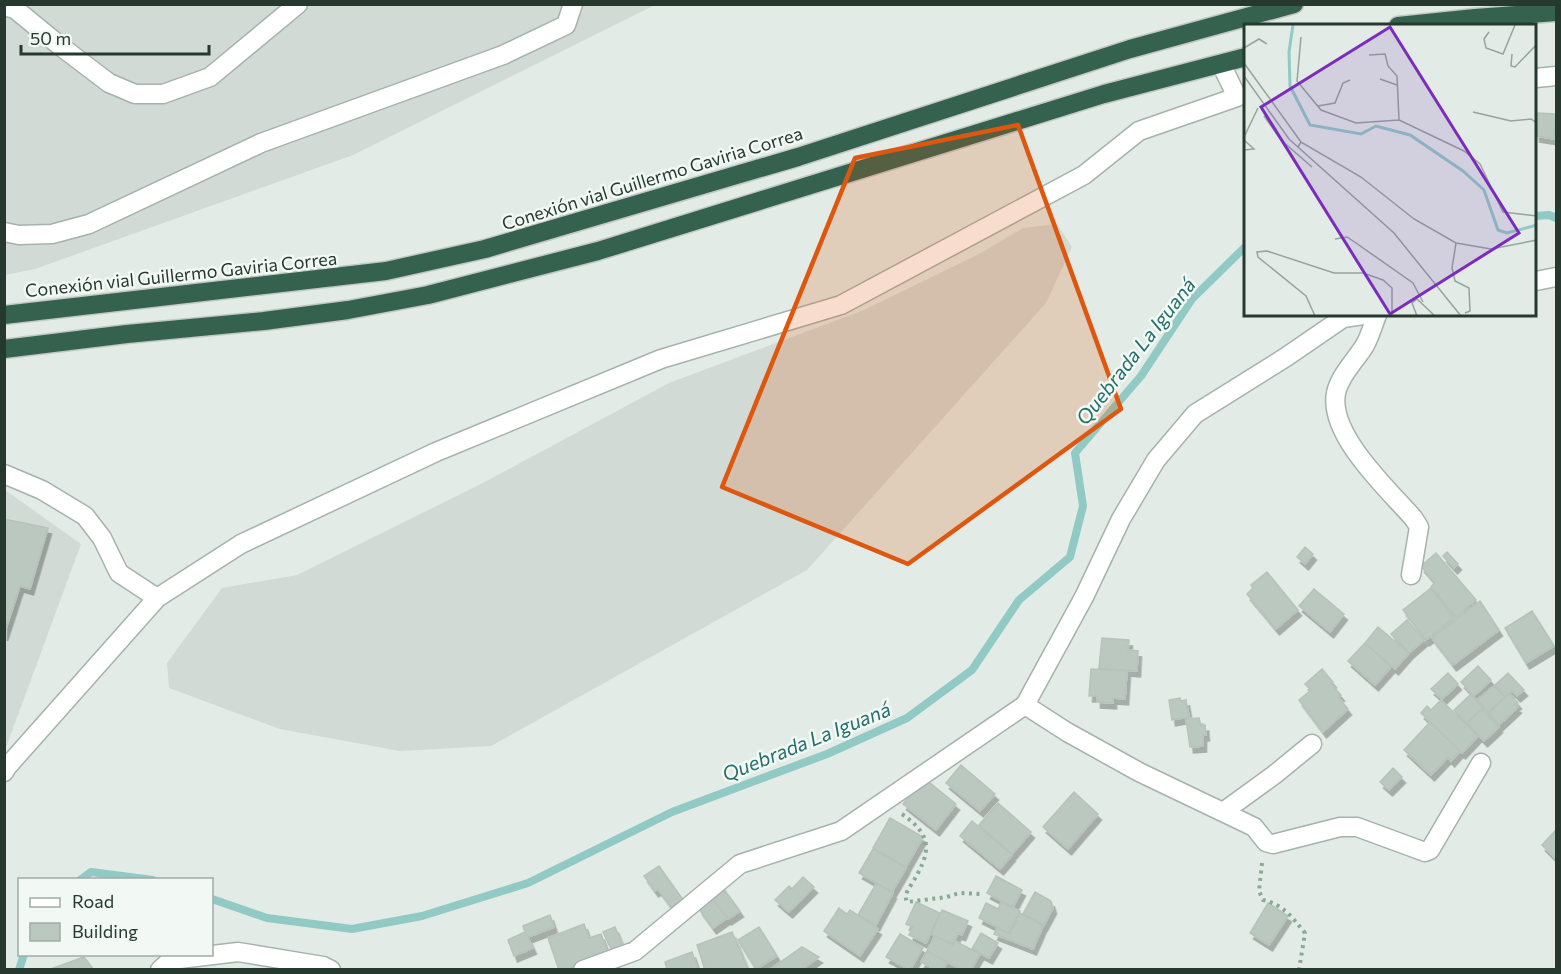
<svg xmlns="http://www.w3.org/2000/svg" width="1561" height="974" viewBox="0 0 1561 974" font-family="Commissioner,sans-serif">
  <defs>
    <filter id="shadow"><feDropShadow dx="3.5" dy="6" stdDeviation="0" flood-color="#0004"/></filter>
  </defs>
  <rect width="100%" height="100%" fill="#e2ebe5"/>
  <path fill="#d1dad4" d="M5,5H655L353,155L35,269L5,275Z
    M1057,224L1072,247L1046,303L807,570L491,746L400,751L280,729L169,688L167,663L222,588L297,575L481,484L669,383L864,310L979,254L1023,228Z
    M5,490L81,544L5,750Z"/>
  <g fill="none" stroke-linecap="round" stroke-linejoin="round">
    <path stroke="#91c9c5" stroke-width="8" d="M1536,216L1549,215L1556,218
      M80,880L91,872L153,880
      M212,899L267,918L352,929L422,916L528,883L672,812L827,754L907,718L972,670L1019,600L1070,557L1083,506L1075,453L1141,376L1192,299L1246,246
      M19,970L24,954"/>
  </g>
  <path fill="#bbc8c0" stroke="#b6c3bb" stroke-width="1.5" filter="url(#shadow)" d="M1536,113L1556,114L1554,139L1536,136Z
    M4,519L48,528L30,589L20,586L4,635Z
    M1305,547L1313,554L1305,564L1297,557Z
    M1447,552L1458,564L1454,568L1443,556Z
    M1436,553L1476,600L1456,617L1431,587L1435,582L1421,566Z
    M1267,572L1298,610L1276,629L1247,594L1253,588L1251,585Z
    M1431,588L1454,618L1426,640L1403,610Z
    M1314,589L1344,614L1330,632L1299,606Z
    M1480,601L1499,630L1453,665L1432,638Z
    M1532,611L1554,646L1526,663L1505,628Z
    M1407,620L1424,640L1409,653L1391,634Z
    M1378,627L1409,653L1395,669L1365,643Z
    M1102,638L1129,640L1128,650L1138,651L1137,671L1099,668Z
    M1365,643L1391,667L1375,685L1348,661Z
    M1478,666L1491,680L1474,696L1461,682Z
    M1091,669L1127,671L1125,699L1113,698V703L1097,702V696H1089Z
    M1322,669L1333,682L1331,684L1341,695L1338,697L1348,709L1323,732L1299,700L1311,690L1305,684Z
    M1448,673L1458,684L1442,699L1431,689Z
    M1508,673L1524,690L1517,696L1512,691L1505,697L1495,685Z
    M1494,686L1505,697L1488,712L1477,700Z
    M1471,694L1483,708L1466,723L1454,710Z
    M1510,694L1518,703L1515,705L1518,707L1499,725L1488,713Z
    M1180,698L1181,701L1186,700L1189,717L1172,720L1169,700Z
    M1441,700L1478,736L1462,753L1421,713L1427,706L1431,710Z
    M1482,709L1499,727L1484,741L1467,723Z
    M1199,718L1201,726L1205,725L1206,735H1203V746L1190,747L1186,719Z
    M1430,722L1460,751L1451,761L1448,757L1431,775L1404,750Z
    M961,765L995,794L980,811L946,783Z
    M1393,768L1402,777L1389,790L1380,782Z
    M924,778L956,804L936,830L903,804Z
    M1074,792L1098,814L1068,849L1043,827Z
    M998,803L1031,832L1012,854L979,825Z
    M890,818L923,837L906,867L873,848Z
    M972,821L1012,855L1000,869L960,836Z
    M1556,830V859L1542,845Z
    M873,849L906,868L892,892L859,873Z
    M659,866L686,904L674,911L658,889L655,891L644,876Z
    M996,876L1022,890L1013,907L987,893Z
    M803,877L814,887L789,912L775,900L789,886L792,889Z
    M876,884L893,893L876,925L858,915Z
    M723,888L740,911L728,919L713,899Z
    M1035,892L1051,901L1053,908L1044,925L1023,914Z
    M713,899L727,918L713,928L699,909Z
    M916,902L940,913L926,943L909,935L913,927L906,924Z
    M986,903L998,909L1001,903L1020,911L1009,933L979,918Z
    M1268,903L1288,916L1269,945L1250,933Z
    M839,908L847,914L850,910L878,929L860,956L824,931Z
    M942,910L968,921L962,935L958,933L953,944L931,934Z
    M1020,913L1043,926L1033,949L994,934L997,928L1010,934Z
    M550,915L554,927L528,937L533,948L514,956L508,940L525,932L523,926Z
    M584,924L589,938L601,934L608,954L567,970H559L548,938Z
    M615,927L623,946L612,951L603,932Z
    M759,927L777,956L756,969L738,940Z
    M732,932L748,970H705L697,945Z
    M981,933L998,943L989,958L972,949Z
    M900,934L923,948L910,970L886,957Z
    M935,936L953,945L955,941L980,954L971,970H962L927,951Z
    M802,947L819,957L801,970H769Z
    M927,951L947,962L943,970H936L921,962Z
    M692,952L698,970H667L665,962Z
    M84,957L94,970H48Z"/>
  <g fill="none" stroke-linecap="round" stroke-linejoin="round">
    <g stroke="#a6b2ab" stroke-width="21">
      <path id="minor" d="M4,6L15,9L59,45L109,83L135,94H163L210,77L298,4
        M1536,78L1556,76
        M4,232L19,235L52,234L89,224L261,143L503,55L566,25L573,4
        M1536,281L1556,277
        M1377,315C1373,325 1370,336 1365,345C1356,360 1340,375 1336,393C1328,435 1389,490 1414,519L1419,527L1411,575
        M4,474L42,490L85,516L102,538L119,573L157,598
        M1025,705L1084,597L1121,519L1156,460L1195,414L1286,357L1343,318L1363,315
        M4,772L7,767L157,598L241,544L436,452L661,359L841,305L1084,175L1139,131L1237,97L1221,64
        M1223,812L1274,775L1312,744
        M160,970L171,960L238,952L323,966L331,970
        M583,970L635,951L740,864L841,831L1025,705L1067,732L1139,772L1254,827L1266,842L1273,844L1340,827H1357L1425,852L1430,850L1481,763"/>
    </g>
    <g stroke="#c2c8c5" stroke-width="21">
      <path id="highway" d="M1398,26L1475,18L1556,12
        M4,315L386,271L485,249L798,157L1130,49L1294,4
        M4,349L127,334L264,321L348,310L428,295L598,251L1104,94L1246,57"/>
    </g>
    <path stroke="#87aa97" stroke-width="4" stroke-dasharray="3 4.5" stroke-linecap="butt" d="M902,814C935,837 930,854 911,885C907,892 904,895 907,902L947,897L959,893L982,894
      M1262,863L1259,891L1263,900C1284,905 1292,917 1305,933L1299,970"/>
    <use href="#minor" stroke="#fff" stroke-width="18"/>
    <use href="#highway" stroke="#34624e" stroke-width="18"/>
  </g>
  <path fill="#de570e" fill-opacity="0.2" stroke="#de570e" stroke-width="4.5" stroke-linejoin="round" d="M1018,125L1121,409L908,564L722,487L855,158Z"/>
  <g text-anchor="middle" dominant-baseline="central" stroke-width="5" stroke-linejoin="round" paint-order="stroke">
    <g font-size="18" fill="#25392f" stroke="#f2f8f4">
      <text transform="translate(652 178) rotate(-17)">Conexión vial Guillermo Gaviria Correa</text>
      <text transform="translate(181 274) rotate(-6)">Conexión vial Guillermo Gaviria Correa</text>
    </g>
    <g font-size="20" font-style="italic" fill="#266e6a" stroke="#f2f8f4">
      <text transform="translate(1135 351) rotate(-52)">Quebrada La Iguaná</text>
      <text transform="translate(806 741) rotate(-22)">Quebrada La Iguaná</text>
    </g>
  </g>
  <g transform="translate(1244 24)">
    <rect width="292" height="292" fill="#e2ebe5"/>
    <path fill="none" stroke="#91c9c5" stroke-width="3" d="M49,1L45,28L46,62L66,101L117,110L132,102L166,111L219,147L240,166L254,206L263,209L293,201"/>
    <path fill="none" stroke="#96a49c" stroke-width="1.5" d="M245,8L240,15L242,24L259,30L271,1M57,13L53,57L77,86L112,99L155,96M0,24L15,15L23,20M268,30L267,42L271,43L293,20M125,31L141,30L144,42L153,52L155,96L220,127L236,140L259,188L293,192M0,39L57,118M0,52L45,115L150,209L217,292M136,55L153,61M74,82L91,79L99,59L106,56M229,88L267,97L287,95L293,99M20,92L37,116L68,143M0,113L14,84M0,116L10,125L0,126M54,123L57,118L117,153L170,195L212,219L247,225L293,216M91,215L103,213L112,219L169,259L179,278M212,219L208,244L211,257L225,264L226,287L221,289M71,292L62,272L14,233L13,228L23,227L90,249H119L139,256L148,264V292M173,292L168,279L173,275L191,292"/>
    <path fill="#7b2cbf" fill-opacity="0.15" stroke="#7b2cbf" stroke-width="3" d="M146,3L275,209L146,290L17,83Z"/>
    <rect width="292" height="292" fill="none" stroke="#25392f" stroke-width="3"/>
  </g>
  <rect width="1561" height="974" fill="none" stroke="#25392f" stroke-width="12"/>
  <rect x="18" y="878" width="195" height="78" fill="#f2f8f4" stroke="#a0aca5" stroke-width="1.5"/>
  <rect x="30" y="898" width="30" height="9" fill="#ffffff" stroke="#a0aca5" stroke-width="1.5"/>
  <text x="72" y="908" font-size="18" fill="#25392f">Road</text>
  <rect x="30" y="923" width="30" height="18" fill="#bbc8c0" stroke="#a0aca5" stroke-width="1.5"/>
  <text x="72" y="938" font-size="18" fill="#25392f">Building</text>
  <path d="M21 45v9h188v-9" fill="none" stroke="#25392f" stroke-width="3"/>
  <text x="30" y="45" font-size="18" fill="#25392f" stroke="#f2f8f4" stroke-width="4.5" paint-order="stroke">50 m</text>
</svg>
